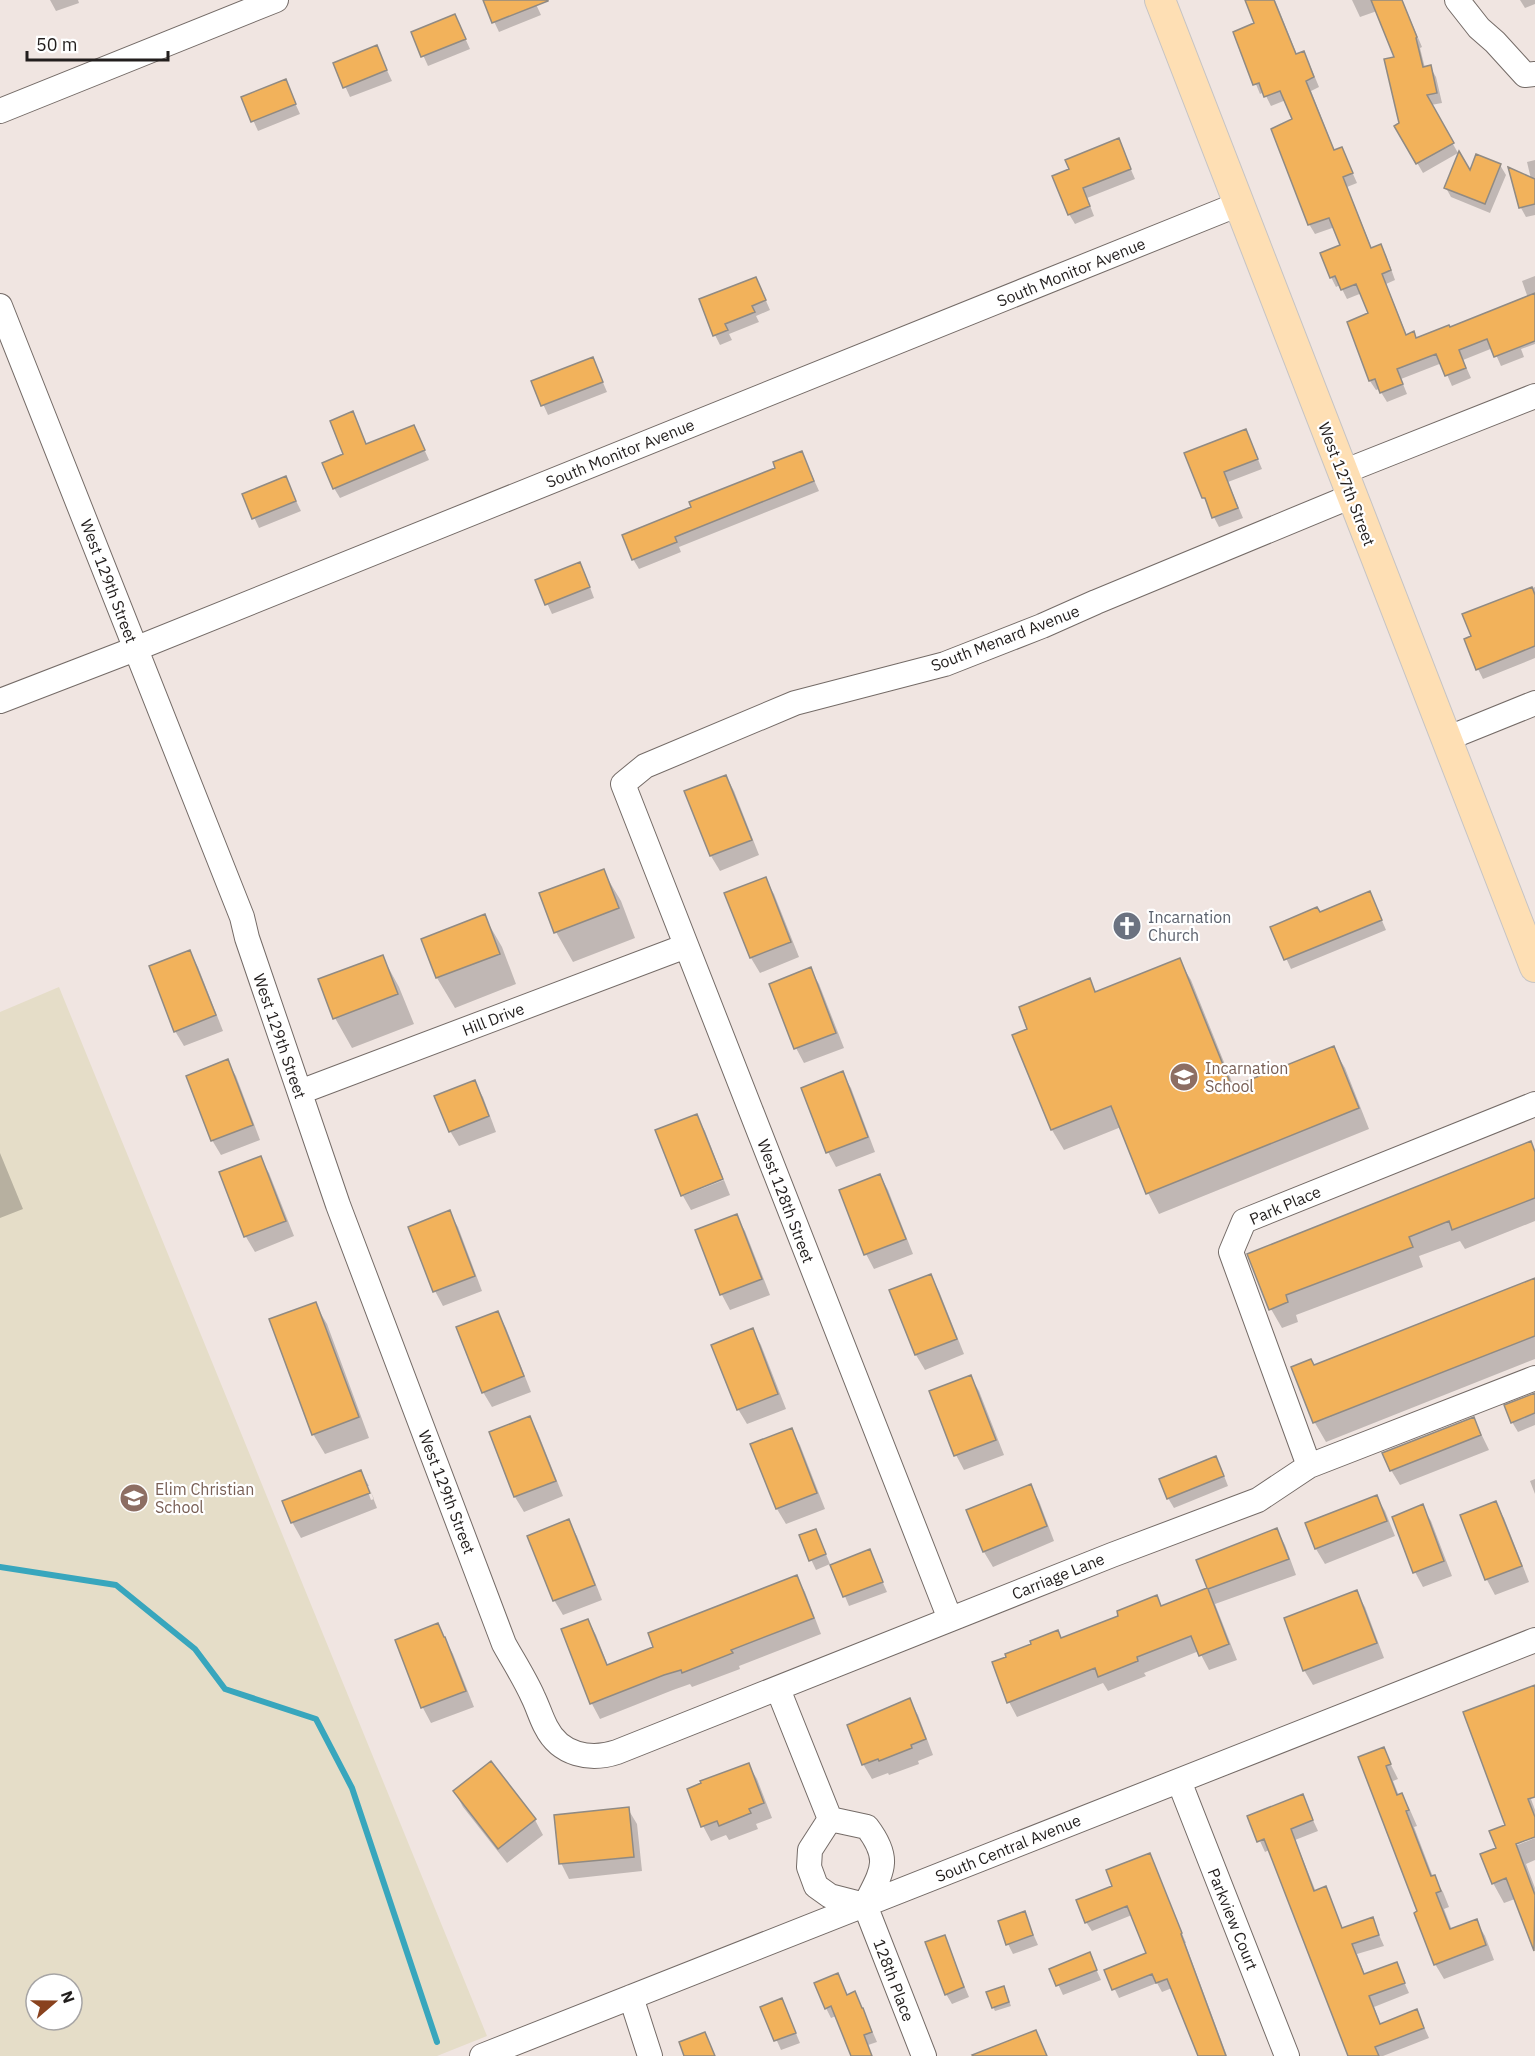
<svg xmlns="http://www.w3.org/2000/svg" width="1535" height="2056" viewBox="0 0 1535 2056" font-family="'IBM Plex Sans',sans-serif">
  <rect width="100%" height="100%" fill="#f0e5e1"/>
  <path fill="#e5ddc8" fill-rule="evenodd" d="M59,987L487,2036L437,2056H0V1012ZM36,1984H72V2020H36Z"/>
  <path fill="#0003" d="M50,0H78L79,3L56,11Z
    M484,0H534L541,15L499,32Z
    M1247,0H1275L1297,55L1304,53L1309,63L1319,87L1311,91L1335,152L1342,149L1357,183L1347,187L1372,249L1380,246L1386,255L1395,280L1386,284L1407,336L1417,339L1450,329L1528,298L1522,281L1535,276V344L1521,349L1524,357L1501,366L1493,348L1463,360L1471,378L1452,386L1442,363L1401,379L1407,394L1387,402L1379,389L1376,390L1370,381L1349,323L1370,313L1362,293L1347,299L1340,285L1336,287L1331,277L1342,246L1335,227L1315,234L1309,224L1294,120L1286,100L1271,106L1264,92L1260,94L1235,33L1256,24Z
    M1352,0H1402L1422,47L1420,48L1425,68L1430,67L1436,77L1442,103L1431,105L1458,153L1423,173L1396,126L1400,124L1396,58L1377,11L1360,17Z
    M1520,0H1535V4L1525,8Z
    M455,16L470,49L428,66L413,33Z
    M376,47L392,81L350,97L335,64Z
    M285,81L300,114L258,131L243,98Z
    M1118,140L1135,179L1087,198L1094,216L1075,224L1069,214L1071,170Z
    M1535,160V215L1526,217L1521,208L1510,170L1531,179L1527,162Z
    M1500,165L1506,175L1490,213L1451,197L1446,188L1470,173Z
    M756,278L770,310L756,316L759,322L729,334L732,340L720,345L715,335Z
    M593,359L607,392L548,415L533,382Z
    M352,413L367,446L414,427L429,460L340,498L334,488L345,455Z
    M1246,431L1262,469L1228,482L1243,518L1219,527L1204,498Z
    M802,453L819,491L679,547L681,552L639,569L633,559L692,508L777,469Z
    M285,478L301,511L259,528L244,495Z
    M585,574L594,598L552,614L537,581Z
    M1535,587V658L1483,679L1478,669L1473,637L1464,615Z
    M726,776L734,791L759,855L720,871L711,856Z
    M603,871L621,901L635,938L573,962L556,932Z
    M765,879L774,894L799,957L760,973L751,958Z
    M1370,893L1386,930L1291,969L1272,927L1320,914Z
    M484,916L502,947L516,984L455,1008L437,978Z
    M190,952L198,967L223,1031L184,1046L175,1031Z
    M382,956L399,987L414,1024L352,1048L335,1018Z
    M1179,960L1191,980L1234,1087L1333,1048L1345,1068L1369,1129L1159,1214L1148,1193L1121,1127L1064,1150L1052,1130L1014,1036L1029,1030L1089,980L1097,993Z
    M810,969L819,984L844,1048L804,1063L796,1048L771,985Z
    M227,1061L236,1076L260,1140L221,1155L212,1140Z
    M842,1073L851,1088L875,1152L836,1167L828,1152Z
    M474,1082L483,1097L496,1132L459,1146L450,1131Z
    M696,1116L705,1131L723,1178L682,1194Z
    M1530,1143L1535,1151V1221L1465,1249L1460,1241L1419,1256L1423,1267L1296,1315L1298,1322L1282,1328L1271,1309L1249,1255Z
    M0,1153L23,1209L0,1218Z
    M260,1158L269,1173L294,1236L255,1252L246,1237L221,1173Z
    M880,1175L888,1190L913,1254L874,1269L866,1254L841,1191Z
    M724,1180L730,1195L691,1210L683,1196Z
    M449,1212L458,1227L482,1291L443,1306L435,1291Z
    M736,1216L745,1231L770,1295L730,1310L722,1295L697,1231Z
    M931,1276L939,1291L964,1354L925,1370L916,1355L891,1291Z
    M1535,1280V1359L1326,1442L1315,1423L1293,1368L1314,1367Z
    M315,1304L327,1324L369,1438L325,1454L313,1434Z
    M498,1313L506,1328L531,1392L492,1407L483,1392Z
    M753,1330L761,1345L786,1409L747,1424L738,1409Z
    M970,1376L979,1391L1004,1455L964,1470L956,1455L931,1392Z
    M1535,1395V1425L1518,1432L1512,1422Z
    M530,1418L538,1433L563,1496L524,1512L515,1497L491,1433Z
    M1474,1419L1489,1450L1400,1485L1391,1470Z
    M792,1430L800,1445L825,1509L786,1524L777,1509L752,1445Z
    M1221,1468L1228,1486L1174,1508L1168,1498Z
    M361,1472L369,1486H366L371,1500L374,1499L369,1487L377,1508L301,1538L292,1522Z
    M1535,1479V1494L1530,1481Z
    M1030,1486L1039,1501L1054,1541L993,1567L984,1552L968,1510Z
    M1376,1496L1385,1511L1395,1536L1325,1564L1316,1549L1307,1524Z
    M1495,1503L1504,1518L1529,1582L1495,1595L1487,1580L1462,1516Z
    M1422,1506L1431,1521L1452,1576L1423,1587L1415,1572Z
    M568,1521L577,1536L602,1600L563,1615L554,1600Z
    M1277,1530L1285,1545L1296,1575L1215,1604L1237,1660L1209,1670L1199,1651L1144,1673L1146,1676L1108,1691L1103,1683L1017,1717L1009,1702L1033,1645L1058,1632L1062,1639L1120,1616L1156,1597L1162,1607L1209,1589L1198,1561Z
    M800,1536L820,1540L830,1564L816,1570Z
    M869,1551L887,1592L849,1606L832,1565Z
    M797,1577L805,1592L821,1634L739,1666L740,1669L692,1687L690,1684L673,1690L600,1719L592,1704L563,1630L588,1620L596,1635L608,1666L655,1648Z
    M1356,1592L1365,1607L1384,1658L1313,1685L1304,1670Z
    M437,1625L453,1654L474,1707L431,1723L423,1708L397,1641Z
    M1535,1686V1760L1519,1766L1535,1810V1835L1515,1843V1846L1535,1838V1860L1526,1864L1535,1888V1942L1526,1927L1515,1899L1504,1903L1493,1883L1482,1855L1498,1849L1491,1831L1507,1826L1465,1713Z
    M909,1700L918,1715L933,1755L918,1761L919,1764L889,1775L888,1773L872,1779L863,1764Z
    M1383,1749L1398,1779L1393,1781L1399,1796L1402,1795L1410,1810L1417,1826L1414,1827L1433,1877L1443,1892L1449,1907L1444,1909L1452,1930L1476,1921L1485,1936L1494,1960L1444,1979L1435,1964L1419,1912L1360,1758Z
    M748,1764L757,1779L772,1818L756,1824L758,1829L729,1840L726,1835L711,1841L703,1826Z
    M455,1792L535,1820L543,1835L507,1863L463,1807Z
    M1302,1796L1318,1831L1295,1840L1316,1892L1325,1888L1343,1929L1372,1919L1384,1946L1357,1954L1365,1976L1396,1964L1409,1993L1374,2007L1381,2025L1417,2011L1429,2038L1383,2056H1350L1269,1850L1265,1852L1249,1817Z
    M628,1809L637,1824L642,1871L569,1879L561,1863Z
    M1149,1854L1186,1943H1185L1227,2056H1198L1172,1988L1162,1992L1157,1983L1119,1998L1106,1971L1148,1954L1132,1915L1092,1931L1086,1922L1114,1887Z
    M1024,1913L1038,1945L1013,1954L1008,1944Z
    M944,1937L969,1997L952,2004L946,1994Z
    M1089,1954L1101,1980L1063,1995L1051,1969Z
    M838,1975L848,1996L860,2003L877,2042L868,2045L872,2056H852L836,2016L831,2018L826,2008Z
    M1006,1992L1011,2006L995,2011L993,2007Z
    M782,2000L800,2043L781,2050L762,2007Z"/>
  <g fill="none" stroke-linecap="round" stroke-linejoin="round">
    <path stroke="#38a6bd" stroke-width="6" d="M0,1567L116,1585L195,1649L225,1689L316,1719L352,1788L437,2042"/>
  </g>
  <path fill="#f2b25b" stroke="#908a83" stroke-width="1.5" d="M483,0H548V1L492,23Z
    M1245,0H1274L1296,54L1304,51L1314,77L1306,81L1334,150L1342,147L1353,173L1343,177L1371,248L1381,244L1391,270L1382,274L1406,335L1414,331L1416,338L1449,325L1450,327L1535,293V341L1494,357L1487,339L1459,350L1466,368L1445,376L1436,354L1397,369L1403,384L1380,393L1375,379L1369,381L1347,322L1368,313L1356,284L1341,290L1335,276L1330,278L1320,253L1340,245L1329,218L1308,225L1271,129L1292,119L1280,91L1264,97L1259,83L1253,85L1233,32L1254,23Z
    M1371,0H1402L1417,37L1416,38L1423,67L1431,65L1437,93L1427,95L1454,143L1416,164L1394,126L1399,123L1384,59L1394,57Z
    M455,14L466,39L421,57L411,32Z
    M377,45L387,70L343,88L333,63Z
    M286,79L296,104L251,122L241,97Z
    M1119,138L1131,169L1083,188L1090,206L1068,215L1052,176L1069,169L1065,160Z
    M1459,151L1470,170L1476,154L1501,164L1485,204L1444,188Z
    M1508,167L1535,179V204L1519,208Z
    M756,277L766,300L752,306L755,312L725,324L728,330L713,336L699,299Z
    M593,357L603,382L541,406L531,381Z
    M353,411L366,444L414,425L425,450L333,489L322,463L343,454L330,421Z
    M1246,429L1258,459L1224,472L1238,508L1212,518L1205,498H1202L1184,453Z
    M802,451L814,481L675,537L677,542L632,560L622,535L691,507L689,502L775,468L773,462Z
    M286,476L296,501L252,519L242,494Z
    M580,562L590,587L545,605L535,580Z
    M1532,587L1535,595V646L1476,670L1464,639L1471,636L1462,614Z
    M726,775L752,840L710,856L684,791Z
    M604,869L619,908L554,933L539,893Z
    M766,877L791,942L750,958L724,893Z
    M1370,891L1382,920L1284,960L1270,927L1317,907L1320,912Z
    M485,914L500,954L436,978L421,939Z
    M190,950L216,1015L174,1032L149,966Z
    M383,955L398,994L333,1019L318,979Z
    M1180,958L1232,1087L1334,1046L1359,1108L1146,1194L1111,1106L1051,1130L1012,1035L1027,1029L1019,1007L1090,978L1095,992Z
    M811,967L836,1033L794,1049L769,984Z
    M228,1059L253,1125L211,1141L186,1076Z
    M843,1071L868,1137L826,1153L801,1088Z
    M475,1080L489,1116L449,1132L434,1096Z
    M697,1114L723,1179L681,1196L655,1130Z
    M1531,1141L1535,1152V1198L1452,1230L1449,1221L1409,1237L1413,1247L1286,1295L1288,1302L1269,1310L1247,1254Z
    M261,1156L286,1221L244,1237L219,1172Z
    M880,1174L906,1239L864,1255L839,1190Z
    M450,1210L475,1276L433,1292L408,1227Z
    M737,1214L762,1279L720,1295L695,1230Z
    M931,1274L957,1339L915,1355L889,1290Z
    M1535,1278V1336L1313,1423L1291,1367L1311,1359L1314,1365Z
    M316,1302L359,1417L312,1435L269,1319Z
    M498,1311L524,1376L482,1393L456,1327Z
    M753,1328L778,1394L737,1410L711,1345Z
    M971,1375L996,1440L954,1456L929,1391Z
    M1535,1393V1413L1511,1423L1504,1405Z
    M530,1416L556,1481L514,1497L489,1432Z
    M1474,1417L1481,1435L1390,1471L1382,1453Z
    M792,1428L817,1493L776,1509L750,1444Z
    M1216,1456L1224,1476L1167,1499L1159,1479Z
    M361,1470L370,1493L291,1523L282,1501Z
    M1031,1484L1047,1526L983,1552L966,1510Z
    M1377,1495L1387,1521L1315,1549L1305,1523Z
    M1496,1501L1522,1566L1485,1580L1460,1515Z
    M1423,1504L1444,1561L1413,1573L1392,1517Z
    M569,1519L595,1585L553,1601L527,1536Z
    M1277,1528L1289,1559L1208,1589L1229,1644L1199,1656L1191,1636L1137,1657L1138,1661L1098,1677L1095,1668L1007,1703L992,1662L1006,1657L1005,1654L1031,1644L1030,1641L1058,1630L1061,1638L1118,1616L1117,1611L1157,1595L1161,1606L1207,1588L1196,1560Z
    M816,1529L826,1554L809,1561L799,1535Z
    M870,1549L883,1582L843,1597L830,1565Z
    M797,1575L814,1618L731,1650L733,1653L682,1673L681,1670L664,1675L590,1704L561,1629L588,1619L607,1665L653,1647L648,1633Z
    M1357,1590L1377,1643L1303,1671L1284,1618Z
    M438,1623L444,1637H445L466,1691L421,1708L395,1640Z
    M1535,1685V1797L1528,1799L1535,1817V1837L1516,1844L1535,1895L1534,1951L1506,1878L1492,1884L1480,1854L1496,1848L1489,1831L1505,1825L1463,1712Z
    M910,1698L926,1739L911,1745L912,1748L879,1761L878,1759L862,1765L847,1725Z
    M1384,1747L1391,1764L1386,1766L1397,1795L1402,1793L1409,1810L1406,1811L1431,1876L1435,1875L1441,1891L1436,1893L1450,1929L1477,1919L1486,1945L1434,1965L1414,1913L1417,1911L1358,1757Z
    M491,1761L536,1819L498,1849L453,1791Z
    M749,1763L764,1803L749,1809L751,1813L719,1826L717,1821L701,1827L687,1789L701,1783L700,1781Z
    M1303,1794L1313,1820L1291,1829L1314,1891L1326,1886L1342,1928L1373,1917L1379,1935L1352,1944L1364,1974L1397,1962L1405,1983L1369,1996L1380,2024L1417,2009L1424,2028L1375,2047L1379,2056H1348L1264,1839L1257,1842L1247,1816Z
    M629,1807L634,1857L559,1864L554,1815Z
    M1150,1853L1182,1933L1181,1934L1226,2056H1198L1167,1979L1156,1983L1152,1974L1112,1990L1104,1970L1146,1953L1127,1906L1085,1923L1076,1900L1112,1886L1106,1870Z
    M1025,1911L1033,1935L1006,1945L998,1921Z
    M945,1935L964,1987L945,1995L925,1942Z
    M1090,1952L1097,1970L1056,1986L1049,1969Z
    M838,1973L847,1995L855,1991L862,2008H863L872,2032L864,2035L872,2056H851L831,2006L825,2009L814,1983Z
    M1004,1986L1009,2002L992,2008L986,1992Z
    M782,1998L796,2033L774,2041L760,2007Z
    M1036,2030L1047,2056H973L972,2055Z
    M705,2032L715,2056H684L679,2042Z"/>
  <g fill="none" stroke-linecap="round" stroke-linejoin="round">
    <g stroke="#746b67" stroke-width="26">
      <path id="minor" d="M1457,0L1479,28L1495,42L1525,75L1535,74
        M0,111L276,0
        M0,306L242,917L247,938L338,1205L504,1644C514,1662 525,1679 533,1697C538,1707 541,1718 546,1727C560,1755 590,1761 617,1752L1112,1555L1258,1500L1309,1466L1535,1378
        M1343,472L1535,396
        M0,701L135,649L1239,204
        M1446,739L1535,703
        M300,1092L686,946
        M1309,1466L1231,1252L1244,1221L1535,1104
        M950,1619L623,784L645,766L795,703L945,664L1042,626L1096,602L1352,496
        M778,1689L830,1819
        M1179,1781L1287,2056
        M830,1819L867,1827C892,1860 882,1871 865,1905L924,2056
        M830,1819L810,1850L809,1867L816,1886L830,1896L865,1905
        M631,1997L650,2056
        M482,2056L1535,1640"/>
    </g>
    <g stroke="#c6c4c4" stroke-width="32">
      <path id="major" d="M1160,0L1535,967"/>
    </g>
    <use href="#minor" stroke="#fff" stroke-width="24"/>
    <use href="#major" stroke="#fedfb4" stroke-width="30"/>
  </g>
  <defs>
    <g id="church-disc" transform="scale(1.5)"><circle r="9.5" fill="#6b7280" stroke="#fff"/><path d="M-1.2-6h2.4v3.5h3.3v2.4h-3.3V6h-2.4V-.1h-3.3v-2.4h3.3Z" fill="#fff"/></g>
    <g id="school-disc" transform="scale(1.5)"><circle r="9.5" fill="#8d6e63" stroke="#fff"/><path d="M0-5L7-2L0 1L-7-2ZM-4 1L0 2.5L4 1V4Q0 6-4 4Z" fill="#fff"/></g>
  </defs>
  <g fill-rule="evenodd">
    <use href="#church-disc" x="1127" y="926"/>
    <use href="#school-disc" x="1184" y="1077"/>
    <use href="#school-disc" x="134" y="1498"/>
  </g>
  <g text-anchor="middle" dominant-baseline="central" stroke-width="4.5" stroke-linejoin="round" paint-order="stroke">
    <g font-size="16" fill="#221e1d" stroke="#fff">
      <text transform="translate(1071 272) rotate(-22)">South Monitor Avenue</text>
      <text transform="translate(620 453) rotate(-22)">South Monitor Avenue</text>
      <text transform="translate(1347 484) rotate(69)">West 127th Street</text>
      <text transform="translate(109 581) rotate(69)">West 129th Street</text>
      <text transform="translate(1005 638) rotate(-21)">South Menard Avenue</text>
      <text transform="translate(493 1019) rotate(-21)">Hill Drive</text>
      <text transform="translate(280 1036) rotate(71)">West 129th Street</text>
      <text transform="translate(786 1201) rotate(69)">West 128th Street</text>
      <text transform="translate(1285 1205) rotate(-23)">Park Place</text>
      <text transform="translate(447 1492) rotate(69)">West 129th Street</text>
      <text transform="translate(1058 1576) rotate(-22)">Carriage Lane</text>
      <text transform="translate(1008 1848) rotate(-22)">South Central Avenue</text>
      <text transform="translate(1233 1919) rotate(68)">Parkview Court</text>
      <text transform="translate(894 1980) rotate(69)">128th Place</text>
    </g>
    <g font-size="16" fill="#5b616d" stroke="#fff" text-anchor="start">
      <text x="1148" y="917">Incarnation<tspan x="1148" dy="18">Church</tspan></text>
    </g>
    <g font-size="16" fill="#785e54" stroke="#fff" text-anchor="start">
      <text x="1205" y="1068">Incarnation<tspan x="1205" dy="18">School</tspan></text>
      <text x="155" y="1489">Elim Christian<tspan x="155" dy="18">School</tspan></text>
    </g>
  </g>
  <g transform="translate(54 2002) rotate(70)"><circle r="28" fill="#ffffff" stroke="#a7a5a5" stroke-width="1.5"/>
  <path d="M0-4.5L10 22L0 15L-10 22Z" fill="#89421e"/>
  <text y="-9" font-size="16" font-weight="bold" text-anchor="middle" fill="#221e1d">N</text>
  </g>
  <path d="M27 51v9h141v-9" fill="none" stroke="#221e1d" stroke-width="3"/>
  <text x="36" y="51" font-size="18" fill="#221e1d" stroke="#ffffff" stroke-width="4.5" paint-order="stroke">50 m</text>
</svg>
